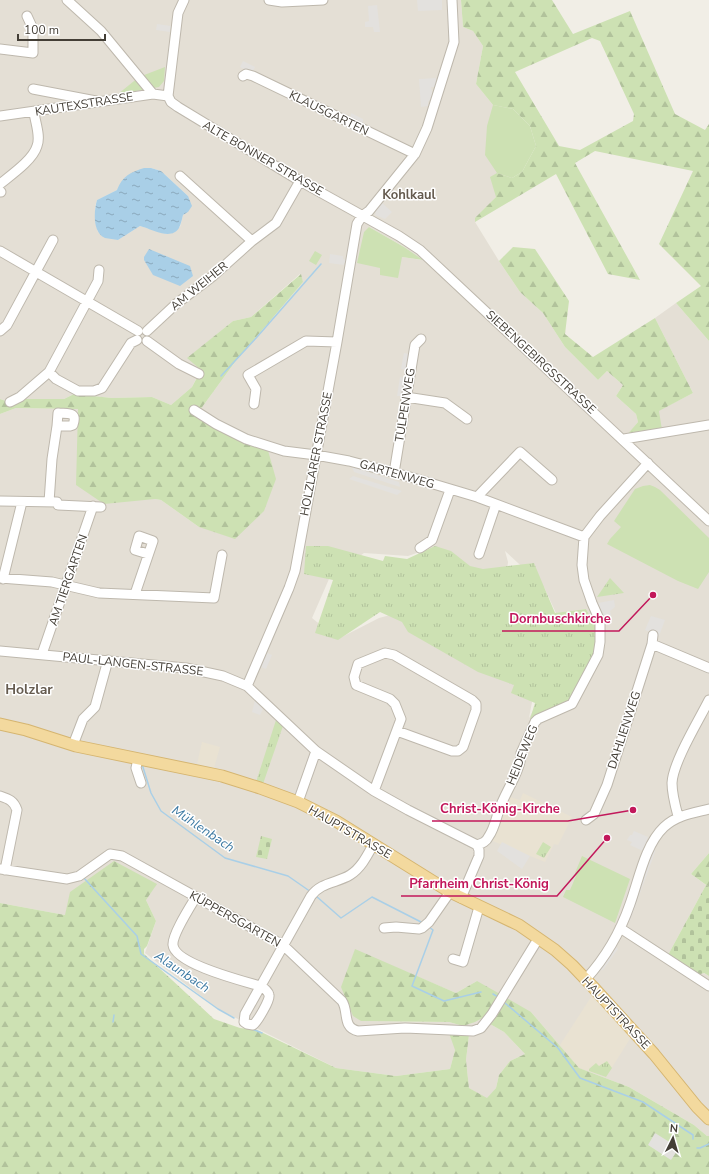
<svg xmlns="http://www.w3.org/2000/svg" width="709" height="1174" viewBox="0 0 709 1174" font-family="'Nunito Sans',sans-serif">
  <defs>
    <pattern id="forest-firs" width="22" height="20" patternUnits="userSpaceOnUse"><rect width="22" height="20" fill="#cde1b3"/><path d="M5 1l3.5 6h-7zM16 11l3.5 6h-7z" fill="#b1c29b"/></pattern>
    <pattern id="cemetery-stones" width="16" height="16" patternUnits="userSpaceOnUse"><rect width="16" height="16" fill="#cde1b3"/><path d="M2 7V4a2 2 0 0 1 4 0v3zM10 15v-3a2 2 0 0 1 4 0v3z" fill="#b1c29b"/></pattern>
    <pattern id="park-tufts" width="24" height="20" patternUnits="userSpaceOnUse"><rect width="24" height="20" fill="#cde1b3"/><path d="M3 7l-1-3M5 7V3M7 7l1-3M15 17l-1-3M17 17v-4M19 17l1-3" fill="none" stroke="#b1c29b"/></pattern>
    <pattern id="water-ripples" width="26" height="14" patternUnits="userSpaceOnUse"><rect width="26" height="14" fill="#a9cfe7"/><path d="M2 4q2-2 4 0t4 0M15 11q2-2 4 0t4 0" fill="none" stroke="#8ba9bc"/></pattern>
  </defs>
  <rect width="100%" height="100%" fill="#f1eee6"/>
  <path fill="#e4dfd5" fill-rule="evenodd" d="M0,0H461L463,27L473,31L483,46L476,84L493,105L513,109L512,178L497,173L496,197L476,218L475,222L499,261L520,292L543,313L565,347L598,380L607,371L623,385L616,396L636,414L638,422L627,436L658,411L693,393L655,318L676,303L709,341V853L691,874L706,885L668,955L709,976V1136H707L694,1125L629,1087L579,1068L531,1012L490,1024L504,1032L525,1054L510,1061L499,1075L496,1088L487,1099L469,1088L466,1060L469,1035L455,1050L450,1069L396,1076L336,1068L218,1009L145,953L156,921L146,900L65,915L0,903V414L16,408L78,409L155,499L161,500L199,527L222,428L200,410L235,362L303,282L300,274L251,317L233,321L188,358L201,369L192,387L171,405L152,397L112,398L74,394L64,399H26L6,401L0,399ZM151,168L161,171L188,196V212L183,215L180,227L166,234L140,226L118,240L98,232L96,225L95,207L97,200L117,190ZM369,227L404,247L422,260L402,257L380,275V268ZM434,547L394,614L379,618L338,639L312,618L329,579L364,553L408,556ZM505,551L544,587L556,613L586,609L589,615L529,718L532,702L504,594L508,562ZM355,950L456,993L477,981L463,1026L449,1022L361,1021L342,987Z"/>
  <path fill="#e9e2d2" d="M202,742L220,747L214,768L197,764Z
    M523,793L572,817L558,845L554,844L545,862L490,840L510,797L520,800Z
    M593,994L633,1034L606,1077L579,1068L560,1045Z"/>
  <path fill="#cde1b3" d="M165,67L164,81L159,87L118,94L139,77Z
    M493,105L513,109L530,126L536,146L522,172L512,178L497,173L485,155L487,126Z
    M369,227L404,247L423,260L402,257L398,278L380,275V268L357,263L364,232Z
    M315,251L322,255L316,265L309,261Z
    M650,485L655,487L660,490L709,538V572L698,589L678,581L607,544L610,539L621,527L614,521L635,489L643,486Z
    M582,856L630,879L615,923L563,897L566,890H570L576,876L575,873Z"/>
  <path fill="url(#forest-firs)" fill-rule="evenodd" d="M461,0H552L573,34L630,11L675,114L705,130L709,124V341L676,303L701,286L659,244L693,171L595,151L575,163L640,280L608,274L556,174L475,222V218L496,197L490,177L497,173L512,178L522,172L536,146L530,126L513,109L493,105L476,84L483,46L473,31L463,27ZM592,38L600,41L634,114L633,121L580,150L559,146L515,72Z
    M513,247L535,249L569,301L565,334L593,357L655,318L693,393L659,411L662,430L626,436L638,422L636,414L616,396L623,385L607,371L598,380L565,347L543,313L520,292L499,261Z
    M301,274L303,282L235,362L200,410L199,412L267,447L276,479L264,511L235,539L199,527L161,500L155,499L104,504L76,485L78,409L16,408L0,414V399L6,401L26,399H64L74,394L112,398L152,397L171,405L192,387L201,370L187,358L233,321L251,317Z
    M709,853V887L691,874Z
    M114,861L157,884L146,900L156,921L147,946L144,949V954L214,1019L240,1028L257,1030L336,1068L396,1076L450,1069L455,1050L449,1033L469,1035L466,1060L469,1088L487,1098L496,1088L499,1075L510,1061L525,1054L504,1032L490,1024L505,997L531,1012L579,1068L629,1087L694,1125L707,1136H709V1174H0V903L65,915L70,892Z
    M355,949L456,993L477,981L500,994L488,1015L475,1022L463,1026L449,1022L361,1021L353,1016L341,987Z"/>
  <path fill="url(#cemetery-stones)" d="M261,836L272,839L267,859L256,857Z
    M706,885L709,887V976L704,973L697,975L668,955Z"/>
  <path fill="url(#park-tufts)" d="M388,248L394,249L396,254L394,258L386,255Z
    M306,546H328L383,561L385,556L407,559L435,546L451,551L470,566L483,569L534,563L555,613L586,609L592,620L597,621L598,651L574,701L533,720L530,719L535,703L511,693L514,685L478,672L408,632L402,622L380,612L338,640L315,633L333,580L304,574Z
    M610,578L624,593L597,597Z
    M276,720L283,726L263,784L256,782Z
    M543,842L551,847L544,858L536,854Z
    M607,1061L612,1068L606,1077L589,1071V1069L596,1063L599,1066Z"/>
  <path fill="#e3e1de" d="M417,0H442V10L418,11Z
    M377,5L380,32H374L373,27H365V22L369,21L368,6Z
    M157,24L171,26L170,32L156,30Z
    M243,61L255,67L252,73L240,67Z
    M436,78V87H431L433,96L428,102V106L421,107L419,79Z
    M351,113L363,119V125L350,119Z
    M381,202L392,212L385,219L375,215L376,213L373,211Z
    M330,254L343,256V259L346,260V263H344V265L329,263Z
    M404,353L409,354L406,370L401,369Z
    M400,377L405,378L402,396H397Z
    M352,467L399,482L400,487L354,472Z
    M353,476L402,491L397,495L349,479Z
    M614,600L615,607L610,611L611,615L601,617L598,603Z
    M651,616L665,620L659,636L645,630Z
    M267,653L272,655L266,669L261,667Z
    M255,700L263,709L260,715L252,712Z
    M634,831L648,837L643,851L630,845L632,842L627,840L630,835H632Z
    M502,842L530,856L522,869L497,851Z
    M654,846L655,852L630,921L625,923Z
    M615,945L618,949L603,970L598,971Z
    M655,1133L679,1148L671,1160L648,1145Z"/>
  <path fill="url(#water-ripples)" d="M144,168H151L161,171L188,196L192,206L188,212L183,215C182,219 181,224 179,228C171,241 152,229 140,226L118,240C114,239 109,239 105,238C92,233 94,210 97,200L117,190C122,176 131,172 144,168Z
    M149,249L190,266L193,276L180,286L153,275L144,260V257Z"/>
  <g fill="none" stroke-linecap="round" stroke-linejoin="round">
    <path stroke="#a9cfe7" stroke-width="1.5" d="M221,376L257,337L321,264
      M142,764L151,793L161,811L225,858L288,876L311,892
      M83,877L137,936L141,954L218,1009L234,1018
      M316,896L341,918L372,897L423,923
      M429,927L433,930L412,986L444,1001L481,992
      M493,994L498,997
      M505,1003L558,1048L580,1078L643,1102L693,1135V1139
      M113,1022L114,1015
      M252,1029L262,1033
      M697,1148H700L709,1144"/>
    <g stroke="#beb8ad" stroke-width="11">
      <path id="minor" d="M67,0L101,31L153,94
        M269,0L282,2L323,0
        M0,49L33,53V29L27,16
        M243,76L246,74L253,76L415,154
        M33,89L96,101
        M168,96L171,102L178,107L300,181L399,236L420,250L709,521
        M168,96L178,13L184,0
        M0,116L153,94L168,96
        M180,176L252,241
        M0,184C11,175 33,160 37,146C41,136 35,122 34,112
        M0,191L1,192
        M0,251L138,331
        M0,331L7,325L53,240
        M147,331L176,304L213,276L252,241L276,223L300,181
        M147,341L179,364L199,374
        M49,372L56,379L78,391H94L102,388L131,343L137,340
        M406,397L445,403L467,419
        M10,402L20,397L49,372L98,281L99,270
        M254,404L256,389L248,375L306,341L337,342
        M194,410L216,424L246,439L284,451L316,455L349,461L410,477L477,497L584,537
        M58,413C67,414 78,411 73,425L70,426H57Z
        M624,439L709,425
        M394,473L415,345L421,339
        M477,497L520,452L552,480
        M0,501L57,502L58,505L101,507
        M49,502L52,459L57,426
        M420,548L432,540L450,490
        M479,554L496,504
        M0,578L52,582L99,593L214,598L222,555
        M3,579L22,502
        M135,594L153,541L139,536L135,550L148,554
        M652,644L709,668
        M0,651L186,668L223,676L247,686L316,751L374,791L408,810L477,845
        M42,654L93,506
        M247,686L289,588L295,571L337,342L357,224L362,216L369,211L415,154L427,128L454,42L452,0
        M73,745L83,719L95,707L108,660
        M138,759L136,768L141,783
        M374,791L401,719L395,704L390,699L356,685L354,677L358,664L385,653L394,655L472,700L476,704V710L463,747L458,751H452L397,731
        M0,796C9,799 14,801 17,810L5,870
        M298,802L316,751
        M678,816C675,805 672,794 672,783C673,762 699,720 709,700
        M586,820L594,814L607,785L652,644L653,635
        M477,845C483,843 486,842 489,836C494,829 496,819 499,810C504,794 522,769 521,753L535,722L538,719L572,704L598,655L600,642V621L592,603L584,580L582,565L584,537L600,516L648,463
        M0,869L67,879L79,876L110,854L122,856L283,945L342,1001C349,1011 342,1028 358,1031L405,1028L473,1031L481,1028L492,1014L538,939
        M196,897C190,907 172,935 173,945C175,964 243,981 260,986C264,988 268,991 269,995C271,999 257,1022 253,1025L247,1024L244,1022L245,1014L311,896C321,882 337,883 350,875C361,868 367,856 373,845
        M461,898L479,856V850L477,845
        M384,928L396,927L419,929L422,928L429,922L450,892
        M620,928L709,986
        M453,959L463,962L479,907
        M586,979C607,956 620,933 630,904C639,879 645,845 664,827C677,815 693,813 709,809"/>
    </g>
    <g stroke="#d5b570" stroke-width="13">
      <path id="major" d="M0,724L26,730L76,746L222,776L260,788L298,802L336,821L450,892L519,925L555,950L572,965L593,987L654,1054L697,1107L709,1119"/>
    </g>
    <use href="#minor" stroke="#fff" stroke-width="9"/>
    <use href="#major" stroke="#f3d99e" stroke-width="11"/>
  </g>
  <g text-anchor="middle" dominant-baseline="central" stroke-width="3" stroke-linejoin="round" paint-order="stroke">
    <g font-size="12" fill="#433e36" stroke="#fff">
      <text transform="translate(84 104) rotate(-9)">KAUTEXSTRASSE</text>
      <text transform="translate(329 113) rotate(26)">KLAUSGARTEN</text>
      <text transform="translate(263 158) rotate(30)">ALTE BONNER STRASSE</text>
      <text transform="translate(199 286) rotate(-39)">AM WEIHER</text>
      <text transform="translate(541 362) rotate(43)">SIEBENGEBIRGSSTRASSE</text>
      <text transform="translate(405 405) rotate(-81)">TULPENWEG</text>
      <text transform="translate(316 454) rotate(-79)">HOLZLARER STRASSE</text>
      <text transform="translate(397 474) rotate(16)">GARTENWEG</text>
      <text transform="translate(68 580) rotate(-71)">AM TIERGARTEN</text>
      <text transform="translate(133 664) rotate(6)">PAUL-LANGEN-STRASSE</text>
      <text transform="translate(624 730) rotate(-72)">DAHLIENWEG</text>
      <text transform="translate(522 755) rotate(-68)">HEIDEWEG</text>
      <text transform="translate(350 832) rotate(30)">HAUPTSTRASSE</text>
      <text transform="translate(235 919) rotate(29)">KÜPPERSGARTEN</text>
      <text transform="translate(616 1013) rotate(47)">HAUPTSTRASSE</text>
    </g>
    <g font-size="13" font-weight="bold" fill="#655b4f" stroke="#fff">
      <text x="409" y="195">Kohlkaul</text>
    </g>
    <g font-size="13" font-style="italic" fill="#3c79a2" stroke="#fff">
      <text transform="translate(203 829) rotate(34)">Mühlenbach</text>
      <text transform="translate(182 972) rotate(34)">Alaunbach</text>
    </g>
    <g font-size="14" font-weight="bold" fill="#655b4f" stroke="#fff">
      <text x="29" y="689">Holzlar</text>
    </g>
  </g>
  <path fill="none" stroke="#c2185b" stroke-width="1.5" d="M653 595L619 631H502M633 810L568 821H432M607 838L557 896H401"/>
  <g fill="#c2185b" stroke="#fff" stroke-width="1.5">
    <circle cx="653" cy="595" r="4"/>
    <circle cx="633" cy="810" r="4"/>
    <circle cx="607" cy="838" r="4"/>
  </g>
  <g font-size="13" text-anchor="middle" font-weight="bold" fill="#c2185b" stroke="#fff" stroke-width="3" stroke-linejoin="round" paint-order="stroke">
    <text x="560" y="623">Dornbuschkirche</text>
    <text x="500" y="813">Christ-König-Kirche</text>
    <text x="479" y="888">Pfarrheim Christ-König</text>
  </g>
  <g transform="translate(673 1138) rotate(5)" stroke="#ffffff" stroke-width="3" paint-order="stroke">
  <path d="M0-3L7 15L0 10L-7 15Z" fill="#433e36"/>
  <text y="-6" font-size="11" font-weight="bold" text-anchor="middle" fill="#433e36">N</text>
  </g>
  <path d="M18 34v6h87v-6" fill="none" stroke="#433e36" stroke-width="2"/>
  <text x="24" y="34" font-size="12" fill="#433e36" stroke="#ffffff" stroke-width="3" paint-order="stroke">100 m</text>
</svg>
